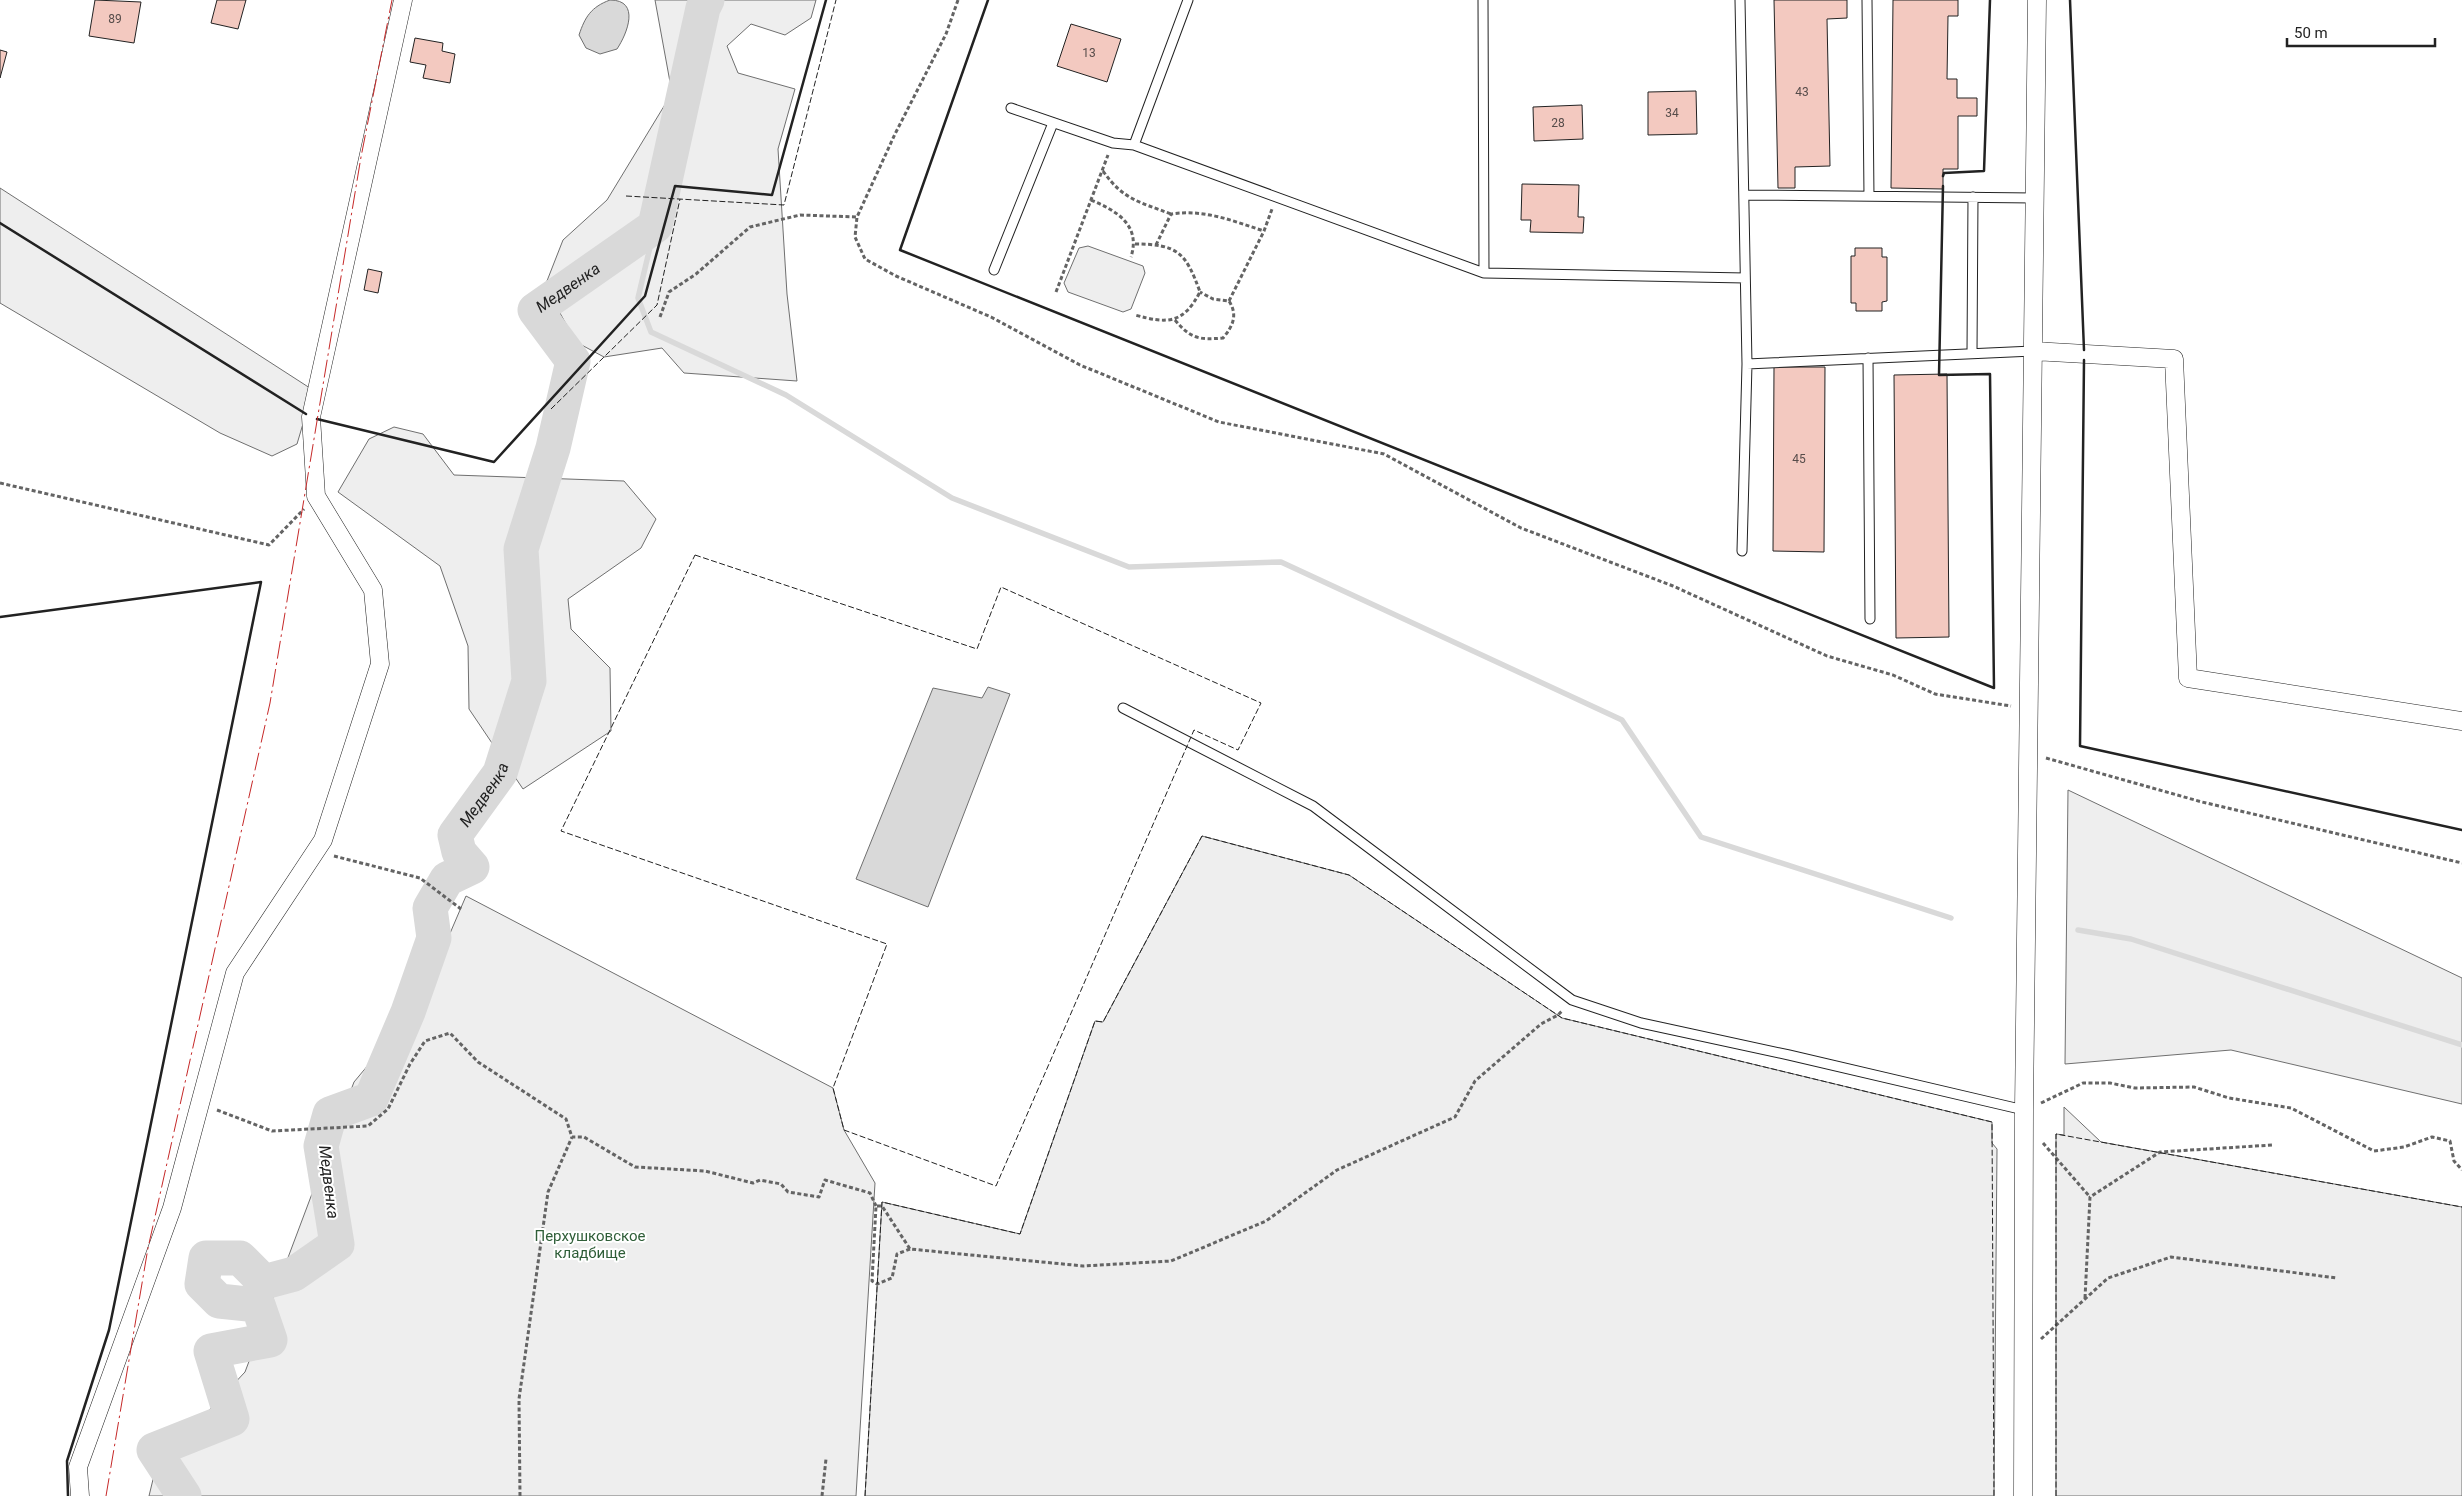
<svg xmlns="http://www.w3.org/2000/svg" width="2462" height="1496" viewBox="0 0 2462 1496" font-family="Roboto,sans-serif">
  <rect width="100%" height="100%" fill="#fff"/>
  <path fill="#eee" stroke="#6f6f6f" d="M655,0H816L811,18L785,35L751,24L727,46L738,73L795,89L778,149L787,294L797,381L684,373L662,348L604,357L576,342L545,286L563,240L607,200L672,93Z
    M0,188L313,390L297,444L272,456L220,433L0,303Z
    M1088,246L1143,266L1145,273L1131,309L1123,312L1068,292L1064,283L1079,248Z
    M394,427L423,434L454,475L624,481L656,519L641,548L568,599L571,629L610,668L611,731L523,789L469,709L468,646L440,566L338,492L369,439Z
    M2068,790L2462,978V1104L2231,1050L2065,1064Z
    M1202,836L1349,875L1562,1018L1992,1122V1143L1997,1149L1994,1496H865L882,1202L1020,1234L1095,1021L1103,1022Z
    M466,896L833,1088L844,1130L875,1183L856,1496H149L156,1467L245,1372L354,1082L399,1028L409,1029Z
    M2064,1107L2101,1142L2462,1207V1496H2056V1134L2064,1135Z"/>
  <path fill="#d9d9d9" stroke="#6f6f6f" d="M610,0C641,0 627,34 617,49L600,54L586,48L579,35C585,17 591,7 610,0Z
    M988,687L1010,694L928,907L856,879L933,688L982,698Z"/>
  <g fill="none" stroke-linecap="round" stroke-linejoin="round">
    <path stroke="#d9d9d9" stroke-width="5.5" d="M655,226L638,298L651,332L786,395L952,498L1129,567L1281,562L1622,720L1701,837L1951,918
      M2078,930L2131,939L2462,1045"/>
    <path stroke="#d9d9d9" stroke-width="35" id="s1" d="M184,1496L154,1450L232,1419L211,1351L270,1340L258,1305L219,1301L202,1284L206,1258H240L264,1282L294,1274L337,1244L321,1146L330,1114L371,1099L408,1012L434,938L430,908L447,879L472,867L459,852L455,835L500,773L529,681L521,549L553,448L573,361L535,310L655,226L703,8L707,0"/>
  </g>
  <path fill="#f3c9c0" stroke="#222" d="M95,0L141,2L134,43L89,36Z
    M217,0H246L238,29L211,23Z
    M1774,0H1847V18L1827,19L1830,166L1795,167V188H1778Z
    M1893,0H1958V16H1948L1947,79H1957V98H1977V116H1958V169H1943V189L1891,188Z
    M1071,24L1121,39L1107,82L1057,66Z
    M415,38L443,43L442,51L455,54L450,83L423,78L426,65L410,62Z
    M0,50L7,52L0,78Z
    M1696,91L1697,134L1648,135V92Z
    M1582,105L1583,139L1534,141L1533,107Z
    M1522,184L1579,185L1578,217H1584L1583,233L1530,232L1531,220H1521Z
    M1855,248H1882V257H1887V301L1882,302V311H1856V303H1851V256H1855Z
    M368,269L382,272L378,293L364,290Z
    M1774,367H1825L1824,552L1773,551Z
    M1947,374L1949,637L1896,638L1894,375Z"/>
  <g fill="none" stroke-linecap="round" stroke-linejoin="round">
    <g stroke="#222" stroke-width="11">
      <path id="lane" d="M1188,0L1134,145L1484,273L1745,278
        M1483,0L1484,273
        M1740,0L1747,364L2033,351
        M1867,0L1869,196
        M1011,108L1113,143L1134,145
        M1744,195L2035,198
        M994,270L1053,123
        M1972,353L1973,197
        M1868,358L1870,619
        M1742,551L1747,364
        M1123,708L1313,806L1572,1000L1641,1023L1789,1055L2024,1110"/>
    </g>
    <g stroke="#222" stroke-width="19">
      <path id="street" d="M2033,351L2174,359L2188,678L2462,721
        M80,1496L78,1467L172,1208L235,973L323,840L380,664L373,590L316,496L311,417L403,0
        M2023,1496L2024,1110L2037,0"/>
    </g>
    <path stroke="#646464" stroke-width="3" stroke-dasharray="4 2.5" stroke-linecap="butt" d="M958,0L946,34L895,134L857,217L855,237L865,259L896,276L991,317L1080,365L1219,422L1384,454L1521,528L1673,586L1827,656L1893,675L1935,694L2011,706
      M1103,171C1123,200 1140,202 1171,214
      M1091,200C1117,211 1141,225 1131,257
      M1135,244C1178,244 1186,253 1200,292C1183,324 1168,324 1135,315
      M1156,245L1171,214C1205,209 1233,221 1264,231
      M1056,292L1108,155
      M1229,301L1264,231L1272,209
      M660,317L669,292L696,274L750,227L800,215L857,217
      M1175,320C1191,339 1199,340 1223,338C1233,326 1238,315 1229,301L1213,299L1200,292
      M0,483L269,545L304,509
      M2046,758L2202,802L2462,863
      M334,856L420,878L461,909
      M2041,1103L2083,1083H2110L2135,1088L2194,1087L2229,1098L2291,1108L2374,1151L2404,1147L2432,1137L2450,1141L2454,1161L2462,1170
      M217,1110L272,1131L368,1126L388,1109L410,1064L425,1041L450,1033L478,1062L566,1119L572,1137H584L635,1167L705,1171L753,1183L760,1180L781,1184L788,1192L819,1197L825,1180L870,1193L876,1206
      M2043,1143L2090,1197
      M910,1249L897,1254L892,1278L877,1284L872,1281L876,1206H882L910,1249L1083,1266L1171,1261L1266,1221L1337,1170L1455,1117L1475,1081L1541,1024L1558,1015L1563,1010
      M2085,1298L2090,1197L2160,1152L2272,1145
      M2041,1339L2108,1278L2171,1257L2337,1278
      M520,1496L519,1399L548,1192L572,1137
      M822,1496L826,1459"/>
    <use href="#lane" stroke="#fff" stroke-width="9"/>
    <use href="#street" stroke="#fff" stroke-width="18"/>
    <path stroke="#222" stroke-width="1" stroke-dasharray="6 2.5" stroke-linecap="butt" d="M626,196L784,205L836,0
      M551,409L657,305L680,199
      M695,555L977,649L1001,587L1261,703L1238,750L1194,730L996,1186L844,1130L833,1088L887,944L561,831Z
      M865,1496L882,1202L1020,1234L1095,1021L1103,1022L1202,836L1349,875L1562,1018L1992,1122L1994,1496
      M2056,1496V1134L2462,1207"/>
    <path stroke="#222" stroke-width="2.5" d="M988,0L900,250L1994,688L1990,374L1939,375L1943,186
      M2070,0L2084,350
      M1943,176L1944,173L1984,171L1990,0
      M0,223L306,414
      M2084,360L2080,746L2462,830
      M317,419L494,462L645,296L675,186L772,195L826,0
      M0,617L261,582L109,1330L67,1461L68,1496"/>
    <path stroke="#c62828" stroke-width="1" stroke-dasharray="18 4 2.5 4" stroke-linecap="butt" d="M106,1496L148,1248L270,703L361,157L392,0"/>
  </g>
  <g text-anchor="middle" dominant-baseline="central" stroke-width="4" stroke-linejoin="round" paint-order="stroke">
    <g font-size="12" fill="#564c4a">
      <text x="115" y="19">89</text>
      <text x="1089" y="53">13</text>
      <text x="1802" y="92">43</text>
      <text x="1672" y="113">34</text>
      <text x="1558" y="123">28</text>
      <text x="1799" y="459">45</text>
    </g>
    <g font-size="15" fill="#2f5e38" stroke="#fff">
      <text x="590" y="1236">Перхушковское<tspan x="590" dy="17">кладбище</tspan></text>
    </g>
    <g font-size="16" font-style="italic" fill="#222" stroke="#fff">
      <text stroke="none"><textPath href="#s1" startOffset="1630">Медвенка</textPath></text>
      <text stroke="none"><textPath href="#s1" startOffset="1076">Медвенка</textPath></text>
      <text transform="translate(329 1182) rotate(83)">Медвенка</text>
    </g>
  </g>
  <path d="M2287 38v8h148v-8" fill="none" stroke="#222222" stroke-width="2.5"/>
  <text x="2294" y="38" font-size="15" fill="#222222" stroke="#ffffff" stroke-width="4" paint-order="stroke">50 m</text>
</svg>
